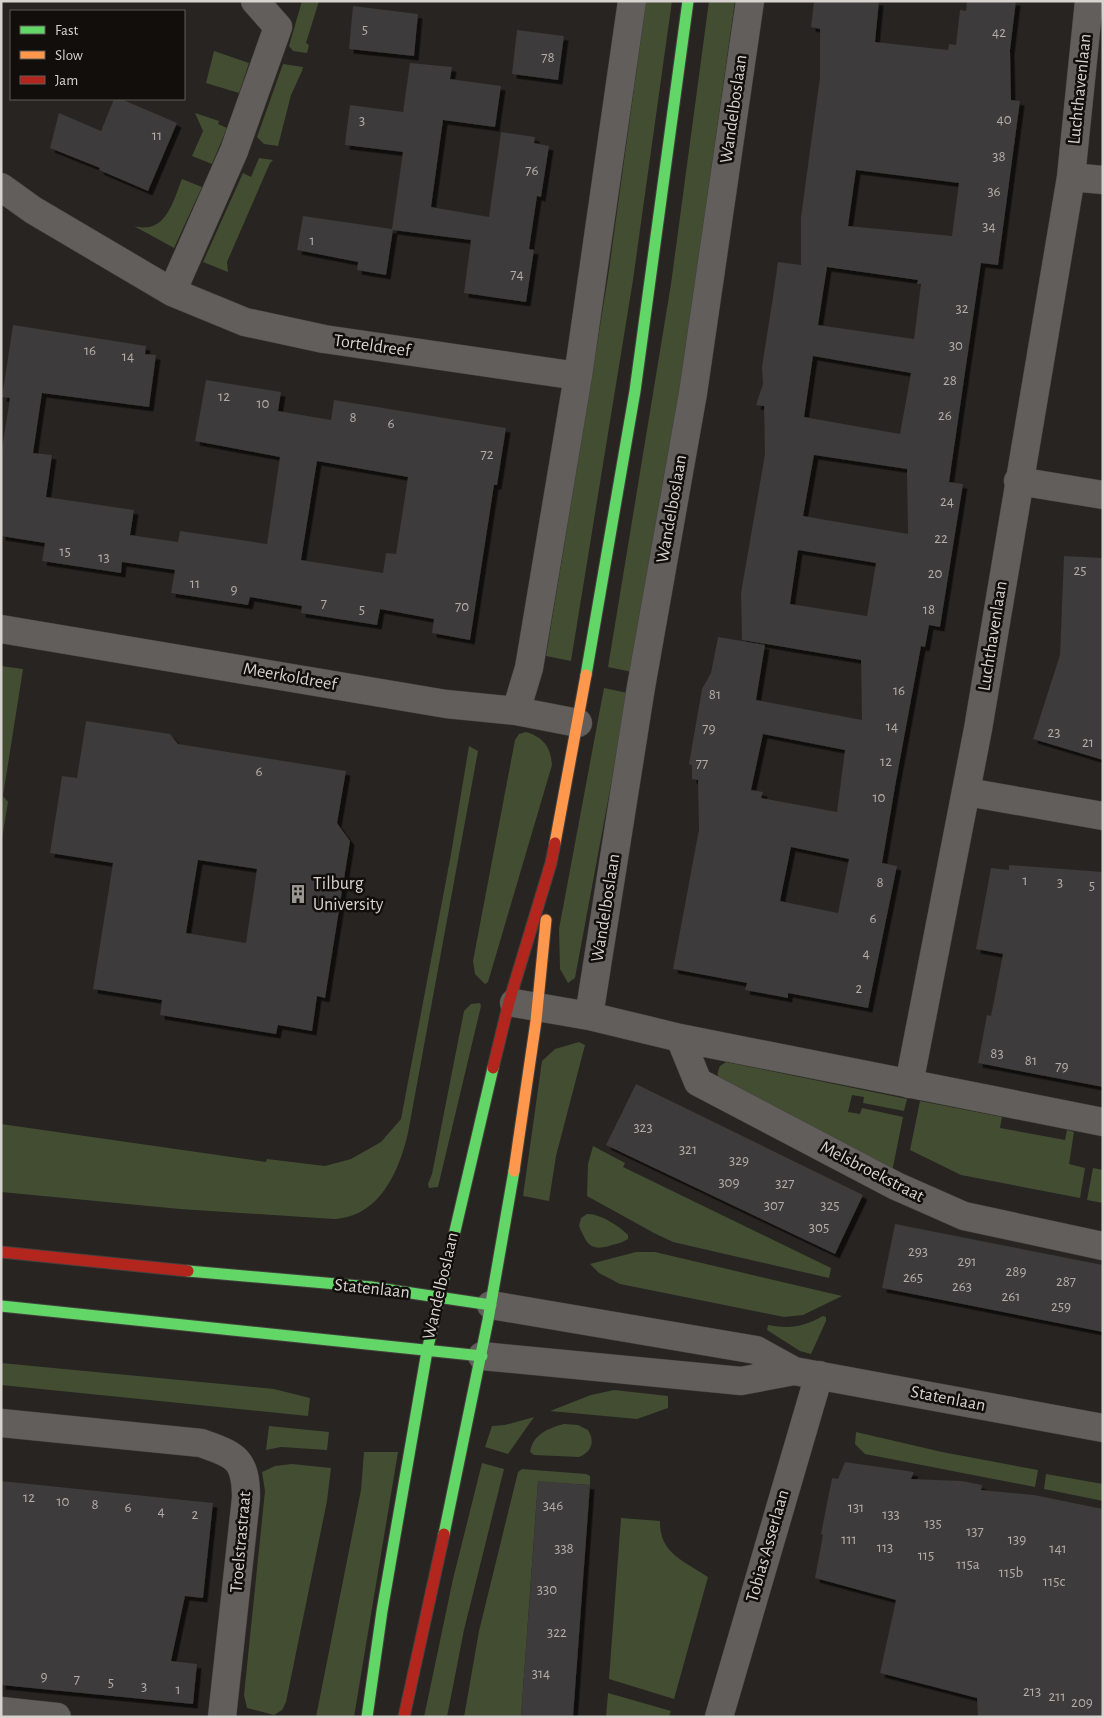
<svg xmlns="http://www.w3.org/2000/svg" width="1104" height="1718" viewBox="0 0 1104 1718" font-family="'Alegreya Sans',sans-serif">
  <defs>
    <filter id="shadow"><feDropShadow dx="4.5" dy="4.5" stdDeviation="0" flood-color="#0009"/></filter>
  </defs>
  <rect width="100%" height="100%" fill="#282421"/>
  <path fill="#424d32" d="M302,1H319L306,43L309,45L307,53L293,51L289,46Z
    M646,1H672L633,280L571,661L546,656L608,277Z
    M709,1H735L681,383L632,672L608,667L671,284Z
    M214,51L249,63L239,93L206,83Z
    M283,64L303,67L302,71L291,95L278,146L264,144L257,137Z
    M195,113L219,121L218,124L227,128L212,164L192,156L203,131Z
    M259,158L273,160L270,163L227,262L228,272L203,262L243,173L251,177Z
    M182,179L202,187L174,248L134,226C166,235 173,201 182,179Z
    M1,666L23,669L3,796L8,802L1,844Z
    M604,688L628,693L575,978L568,983L560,969L559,929Z
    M526,732C543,737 551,747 552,765L488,982L485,984L475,974L473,961L515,740L519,734Z
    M469,746L478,751L408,1133C399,1171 380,1217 334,1219L180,1209L1,1192V1124L266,1162L267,1159L325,1166L351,1159L381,1142L401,1119L451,854Z
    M480,1003L481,1006L438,1187L429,1188L428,1184L432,1174L464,1011L471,1004Z
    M579,1042L585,1045L556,1156L549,1201L523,1196L542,1061L555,1049Z
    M726,1062L907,1099L904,1111L863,1103L864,1097L852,1095L848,1112L860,1114L862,1108L903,1117L891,1177L879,1161L724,1086C717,1079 716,1075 720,1066Z
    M920,1101L1002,1117L1000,1128L1065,1140L1067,1130L1074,1132L1069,1164L1085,1168L1080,1198L961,1175L910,1150Z
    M593,1146L625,1163L623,1167L831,1268L829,1278L673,1242L654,1233L587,1196L588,1164Z
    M1093,1168L1103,1170V1203L1087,1200Z
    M587,1214C599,1213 621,1227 628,1235V1239C623,1242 618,1244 612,1245C591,1252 587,1245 579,1226L581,1218Z
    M636,1252H655L842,1296L803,1315L784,1317L620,1284L599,1273L590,1264Z
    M823,1316L826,1317V1321L811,1354L800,1351L767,1330L768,1325C790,1329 803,1327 823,1316Z
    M1,1363L274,1389L310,1398L308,1416L1,1385Z
    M614,1390L668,1396V1408L637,1419L550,1411L591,1395Z
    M534,1417L508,1454L485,1447L492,1426L505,1425Z
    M564,1424L578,1425L588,1430C595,1441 592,1452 579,1457L534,1455L530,1452C533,1434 549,1428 564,1424Z
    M269,1426L329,1432L327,1450L281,1447L266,1450Z
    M856,1432L942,1452L1038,1470L1035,1487L865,1454L855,1444Z
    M364,1452H398L354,1717H316L361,1490Z
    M482,1463L504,1469L464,1630L447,1717H424L453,1579Z
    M292,1464L331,1468L327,1501L286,1702L282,1710L274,1715L247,1708L244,1695L265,1491L262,1472L275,1466Z
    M522,1469L586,1474L590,1476V1485L538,1482L521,1717H464L479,1631L518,1472Z
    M1046,1474L1103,1484V1501L1044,1489Z
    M621,1518L660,1521C659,1553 684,1561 708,1577L674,1699L609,1679Z
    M608,1693L671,1711L669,1717H606Z"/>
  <path fill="#3c3a3a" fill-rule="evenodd" filter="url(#shadow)" d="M814,1H879L875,42L948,50L949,44L956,45L960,10L966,11L967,1H1016L1010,50L1011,100L1020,101L998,265L981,263L949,482L963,484L940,627L929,625L925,647L921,646L896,781L882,863L897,866L868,1008L788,993V998L745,990L747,983L673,969L699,829L698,780L692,779V765L689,764L702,689L711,673L718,637L765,645L756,700L862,720L861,660L742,640L741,593L765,454L764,406L756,405L763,384L762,367L773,297L778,262L801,265V217L820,77V29L811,27ZM856,170L959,183L952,236L848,226ZM827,267L918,280L917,284H921L914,339L818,325ZM813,356L911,373L900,434L804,417ZM814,455L907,469L908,534L803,516ZM798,550L876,563L867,616L790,604ZM763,734L845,750L837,812L761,798L763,792L751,790ZM791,847L849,859L838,913L780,901Z
    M353,6L418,14L414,56L349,49Z
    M517,30L564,36L558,80L512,74Z
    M410,63L452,67L450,79L501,86L495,127L443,120L431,207L489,217L501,132L535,137L534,143L549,146L541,197L537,196L529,249L534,250L526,302L464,293L471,240L393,230L386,275L357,270L358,262L297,250L303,216L392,229L403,152L345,145L346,135L350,105L403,112Z
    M114,99H121L177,123L148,191L99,170L100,168L50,148L59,113L101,131Z
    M13,325L146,346L145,354L156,355L149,407L42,393L33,453L52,455L46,497L134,510L130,535L178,542L180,531L267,544L280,457L195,441L206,380L281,392L278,411L331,420L334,400L506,428L497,485H494L470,640L432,633L434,619L380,609L377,625L301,613L302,606L250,597L248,605L171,593L175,570L122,562L121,573L42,561L45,543L1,536V455L10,398L2,397ZM317,461L408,477L396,554L386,553L383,573L301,560Z
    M1064,556L1103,558V760L1033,739L1060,655Z
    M86,721L170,734L178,744L346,771L337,823L350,841L325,998L317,996L312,1031L278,1025L276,1034L160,1015L162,1000L93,989L113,863L50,853L62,776L77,778ZM198,860L257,869L246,943L186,933Z
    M1009,865L1103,872V1087L978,1063L987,1015L991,1016L1003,954L976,949L991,868L1009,870Z
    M636,1084L863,1195L835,1254L606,1145Z
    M895,1224L1103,1265V1332L882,1288Z
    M845,1462L914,1472L911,1479L962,1481L982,1485L981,1490L1034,1495L1103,1509V1717H978L977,1698L880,1673L896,1600L815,1578L823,1535L821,1534L832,1478L838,1479Z
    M1,1481L213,1503L203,1598L185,1596L171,1661L197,1664L193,1704L1,1685Z
    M538,1481L590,1485L573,1717H521Z"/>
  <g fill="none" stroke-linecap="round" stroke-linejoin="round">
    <g stroke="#44403e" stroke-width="29">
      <path id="street" d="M1071,177L1103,180
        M1,187L33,210L172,292L245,322L324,339L578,376
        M172,292L234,151L278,27L255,1
        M1018,481L1103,495
        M1,629L446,704L516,711L578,723
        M516,711L529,668L578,376L632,1
        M967,792L1103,816
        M514,1003L589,1016L680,1038L1103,1122
        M589,1016L641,687L693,393L750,1
        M680,1038L698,1082L896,1186L964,1216L1103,1246
        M909,1084L978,729L1071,177L1089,1
        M491,1305L756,1350L794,1371L1103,1428
        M482,1356L741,1381L794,1371
        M1,1423L201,1443C235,1455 246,1458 246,1498L222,1717
        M1,1711L57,1717
        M719,1717L819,1375"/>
    </g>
    <g stroke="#44403e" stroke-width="13">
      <path id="fast" d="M586,675L635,391L688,1
        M188,1271L371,1287L491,1305
        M1,1306L482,1356
        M444,1534L488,1320L514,1171
        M367,1717L382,1611L427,1351L493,1068"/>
    </g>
    <g stroke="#44403e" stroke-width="13">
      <path id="slow" d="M555,843L586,675
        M514,1171L536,1021L546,920"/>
    </g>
    <g stroke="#44403e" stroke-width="13">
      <path id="jam" d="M493,1068L509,1002L551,863L555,843
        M1,1252L188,1271
        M404,1717L444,1534"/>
    </g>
    <use href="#street" stroke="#615e5b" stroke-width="28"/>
    <use href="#fast" stroke="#63d668" stroke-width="11"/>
    <use href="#slow" stroke="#ff974d" stroke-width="11"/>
    <use href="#jam" stroke="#b3261e" stroke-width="11"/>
  </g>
  <defs>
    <g id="building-bare" transform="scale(1.5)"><path d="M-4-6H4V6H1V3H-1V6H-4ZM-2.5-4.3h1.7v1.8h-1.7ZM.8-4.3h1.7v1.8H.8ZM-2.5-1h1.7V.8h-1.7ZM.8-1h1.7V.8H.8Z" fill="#9a9692" stroke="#110e0b" stroke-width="2.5" paint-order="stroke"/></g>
  </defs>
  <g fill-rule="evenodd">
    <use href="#building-bare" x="298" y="894"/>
  </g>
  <g text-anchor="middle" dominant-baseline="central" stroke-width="5" stroke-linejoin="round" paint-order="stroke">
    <g font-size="15" fill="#b1adaa">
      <text x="365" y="29">5</text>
      <text x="999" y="32">42</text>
      <text x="548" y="57">78</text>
      <text x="1004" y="119">40</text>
      <text x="362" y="120">3</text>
      <text x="157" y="135">11</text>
      <text x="999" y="156">38</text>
      <text x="532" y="170">76</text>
      <text x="994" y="191">36</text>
      <text x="989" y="226">34</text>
      <text x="312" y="240">1</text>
      <text x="517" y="274">74</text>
      <text x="962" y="308">32</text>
      <text x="956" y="345">30</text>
      <text x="90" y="350">16</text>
      <text x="128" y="356">14</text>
      <text x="950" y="380">28</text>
      <text x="224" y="396">12</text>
      <text x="263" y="403">10</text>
      <text x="945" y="415">26</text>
      <text x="353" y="417">8</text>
      <text x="391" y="423">6</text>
      <text x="487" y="454">72</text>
      <text x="947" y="501">24</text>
      <text x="941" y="538">22</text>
      <text x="65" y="551">15</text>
      <text x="104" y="557">13</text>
      <text x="1080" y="570">25</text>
      <text x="935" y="573">20</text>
      <text x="195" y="583">11</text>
      <text x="234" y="589">9</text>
      <text x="324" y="603">7</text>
      <text x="462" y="606">70</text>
      <text x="362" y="609">5</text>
      <text x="929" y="609">18</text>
      <text x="899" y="690">16</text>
      <text x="715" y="694">81</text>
      <text x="892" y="726">14</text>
      <text x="709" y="728">79</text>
      <text x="1054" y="732">23</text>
      <text x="1088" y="742">21</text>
      <text x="886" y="761">12</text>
      <text x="702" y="763">77</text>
      <text x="259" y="771">6</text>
      <text x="879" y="797">10</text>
      <text x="1025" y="880">1</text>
      <text x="880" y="882">8</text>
      <text x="1060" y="882">3</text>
      <text x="1092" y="885">5</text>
      <text x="873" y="918">6</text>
      <text x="866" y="953">4</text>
      <text x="859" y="988">2</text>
      <text x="997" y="1053">83</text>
      <text x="1031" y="1060">81</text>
      <text x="1062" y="1066">79</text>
      <text x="643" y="1127">323</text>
      <text x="688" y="1149">321</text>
      <text x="739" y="1160">329</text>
      <text x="729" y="1182">309</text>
      <text x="785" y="1183">327</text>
      <text x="774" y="1205">307</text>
      <text x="830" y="1205">325</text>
      <text x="819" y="1227">305</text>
      <text x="918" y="1251">293</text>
      <text x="967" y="1261">291</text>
      <text x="1016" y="1271">289</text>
      <text x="913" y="1277">265</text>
      <text x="1066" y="1281">287</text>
      <text x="962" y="1286">263</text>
      <text x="1011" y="1296">261</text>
      <text x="1061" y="1306">259</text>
      <text x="29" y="1497">12</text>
      <text x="63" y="1501">10</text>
      <text x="95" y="1504">8</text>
      <text x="553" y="1505">346</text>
      <text x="128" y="1507">6</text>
      <text x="856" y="1507">131</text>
      <text x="161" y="1511">4</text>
      <text x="195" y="1514">2</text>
      <text x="891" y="1514">133</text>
      <text x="933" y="1523">135</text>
      <text x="975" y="1531">137</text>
      <text x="849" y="1539">111</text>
      <text x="1017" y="1539">139</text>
      <text x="885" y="1547">113</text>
      <text x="564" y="1548">338</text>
      <text x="1058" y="1548">141</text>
      <text x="926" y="1555">115</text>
      <text x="968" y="1564">115a</text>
      <text x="1011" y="1572">115b</text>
      <text x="1054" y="1581">115c</text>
      <text x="547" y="1589">330</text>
      <text x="557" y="1632">322</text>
      <text x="541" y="1673">314</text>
      <text x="44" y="1676">9</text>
      <text x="77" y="1679">7</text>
      <text x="111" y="1682">5</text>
      <text x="144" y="1686">3</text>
      <text x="178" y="1689">1</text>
      <text x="1032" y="1691">213</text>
      <text x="1057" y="1696">211</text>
      <text x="1082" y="1702">209</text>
    </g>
    <g font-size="18" fill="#d8d3cf" stroke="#110e0b">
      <text transform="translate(1080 89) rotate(-84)">Luchthavenlaan</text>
      <text transform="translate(734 109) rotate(-82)">Wandelboslaan</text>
      <text transform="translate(372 346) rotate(8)">Torteldreef</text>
      <text transform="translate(672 509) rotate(-80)">Wandelboslaan</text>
      <text transform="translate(993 636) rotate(-81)">Luchthavenlaan</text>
      <text transform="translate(290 677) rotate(10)">Meerkoldreef</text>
      <text transform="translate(606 908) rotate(-81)">Wandelboslaan</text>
      <text transform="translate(872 1172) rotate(27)">Melsbroekstraat</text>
      <text transform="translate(441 1286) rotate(-77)">Wandelboslaan</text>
      <text transform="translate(372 1289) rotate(6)">Statenlaan</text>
      <text transform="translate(948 1399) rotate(11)">Statenlaan</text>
      <text transform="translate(241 1542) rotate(-85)">Troelstrastraat</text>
      <text transform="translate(768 1546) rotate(-74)">Tobias Asserlaan</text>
    </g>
    <g font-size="18" fill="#d8d3cf" stroke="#110e0b" text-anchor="start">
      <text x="313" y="884">Tilburg<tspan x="313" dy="21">University</tspan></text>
    </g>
  </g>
  <rect width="1104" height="1718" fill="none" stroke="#d8d3cf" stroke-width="5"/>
  <rect x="10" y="10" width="175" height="90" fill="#110e0b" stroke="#615d59"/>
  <rect x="20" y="26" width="25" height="8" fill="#63d668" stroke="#615d59"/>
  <text x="55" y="35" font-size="15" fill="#d8d3cf">Fast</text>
  <rect x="20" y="51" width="25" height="8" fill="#ff974d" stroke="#615d59"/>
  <text x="55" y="60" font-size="15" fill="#d8d3cf">Slow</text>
  <rect x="20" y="76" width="25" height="8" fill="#b3261e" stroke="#615d59"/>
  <text x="55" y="85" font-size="15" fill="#d8d3cf">Jam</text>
</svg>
